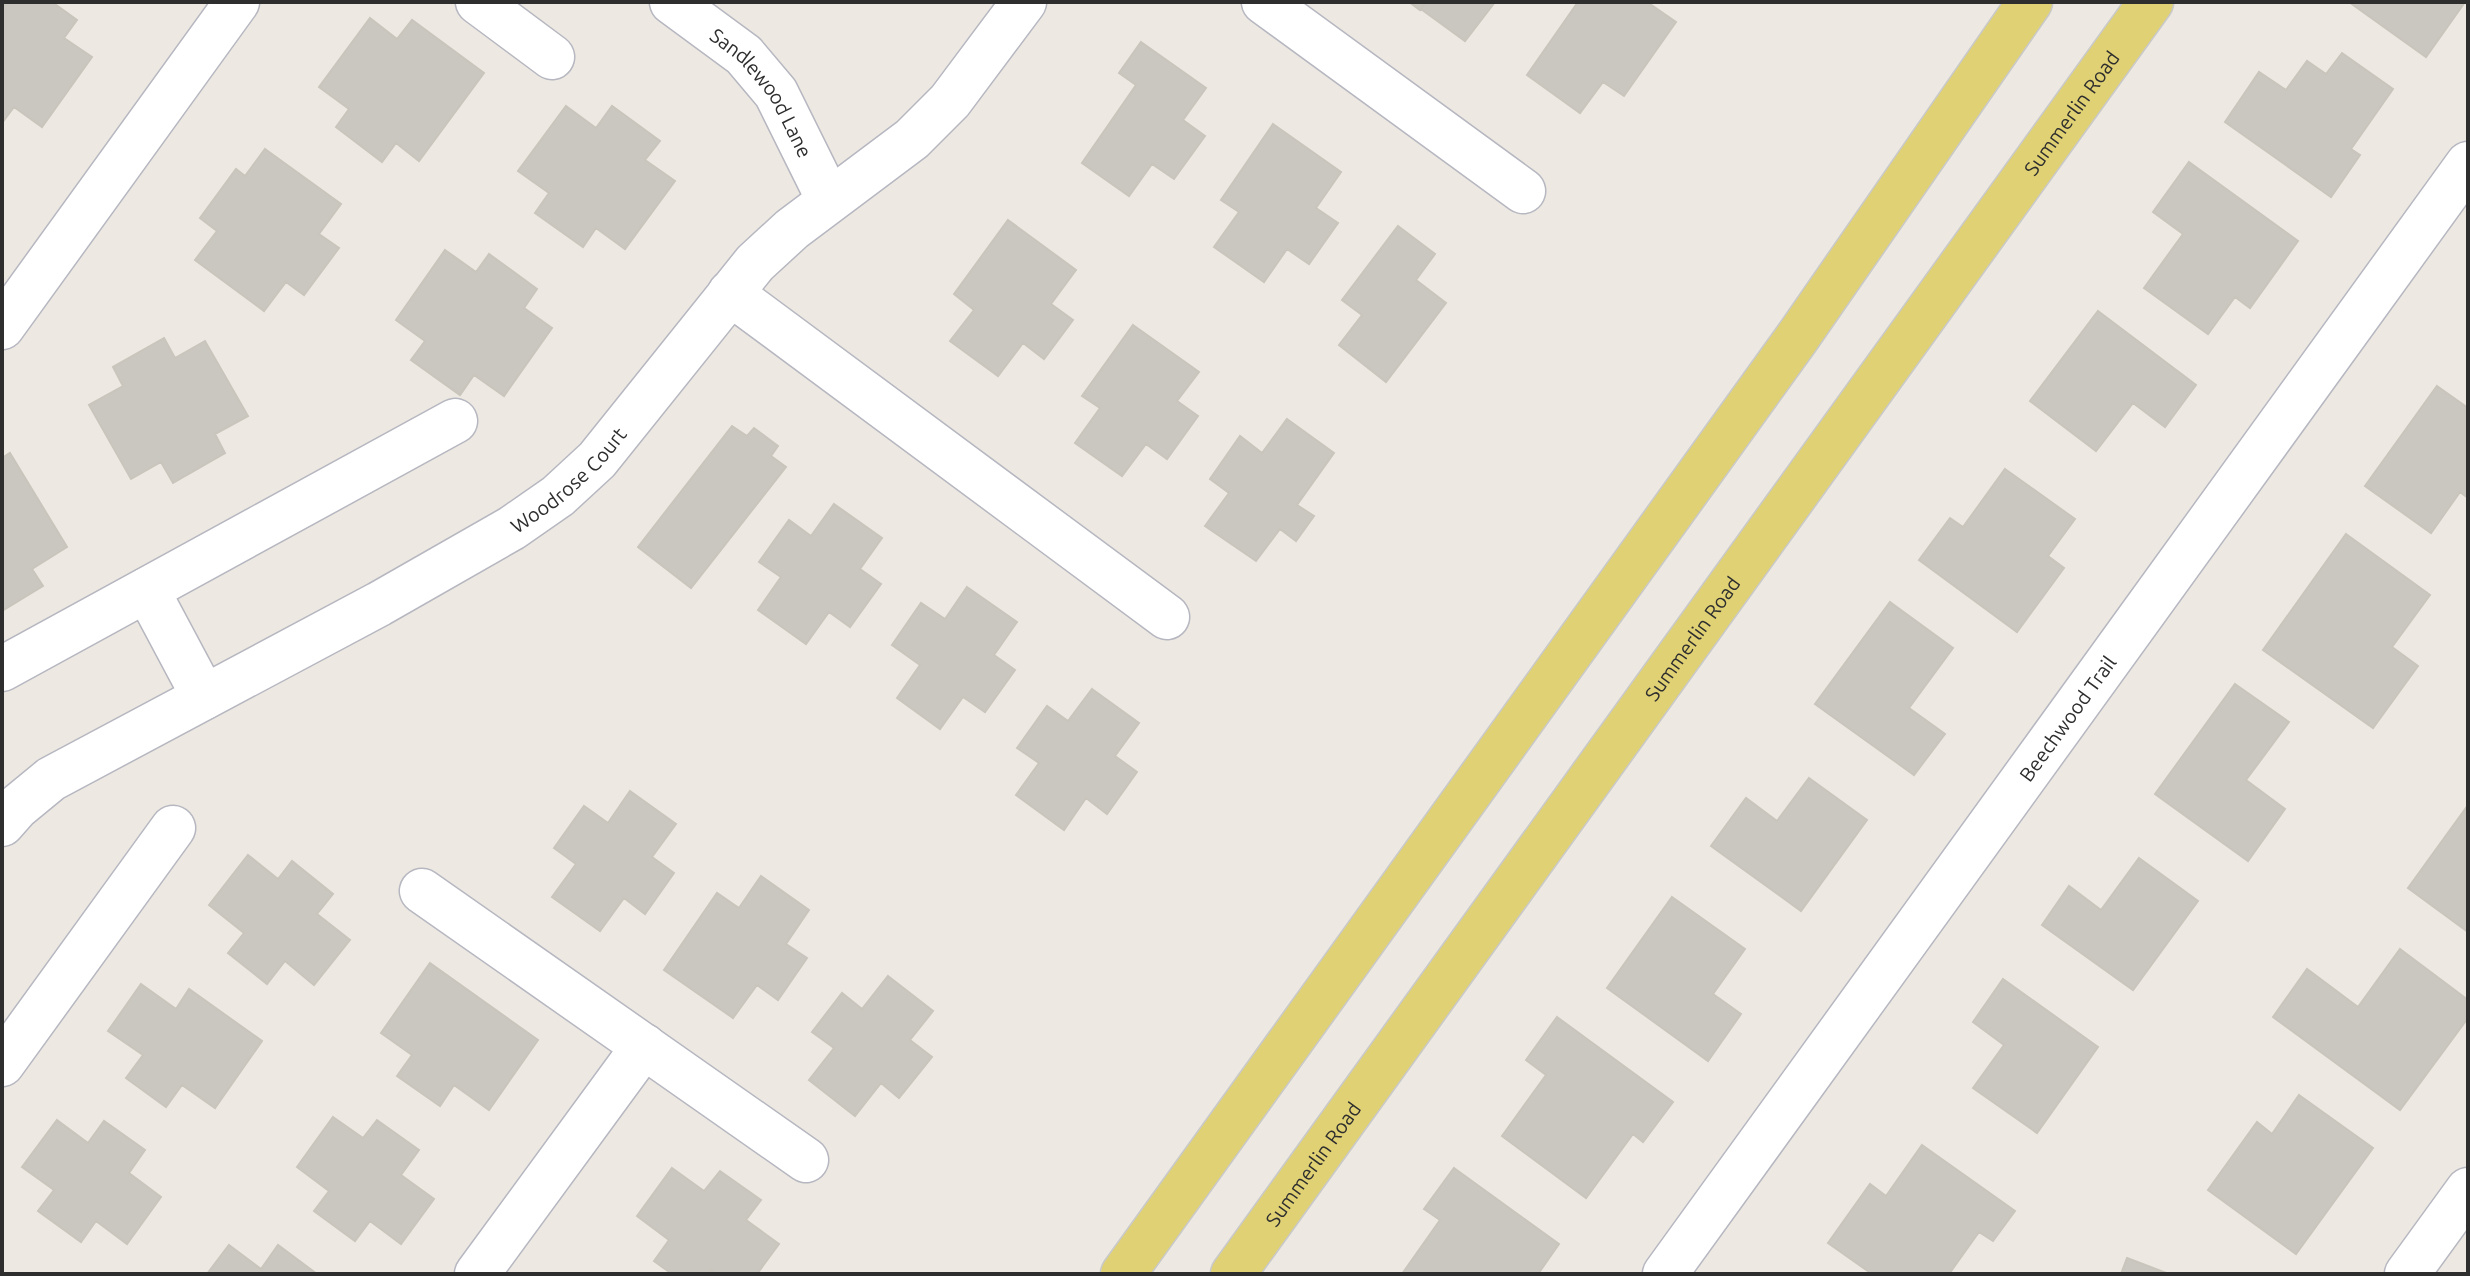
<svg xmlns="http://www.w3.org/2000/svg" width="2470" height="1276" viewBox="0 0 2470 1276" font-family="Ubuntu,sans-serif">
  <rect width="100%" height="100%" fill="#ede9e2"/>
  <path fill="#cac7c0" stroke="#c9c5bc" stroke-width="2" d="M2,2H52L77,20L64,38L92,57L42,127L14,107L2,123Z
    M1409,2H1426L1420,10Z
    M1426,2H1495L1465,41L1421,9Z
    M1578,2H1647L1676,22L1624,96L1603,82L1580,113L1527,75Z
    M2349,2H2465L2426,57Z
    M370,18L397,39L412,20L484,73L419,161L396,143L382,162L336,127L349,109L319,87Z
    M1141,42L1206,88L1183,120L1205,136L1174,179L1152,164L1129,196L1082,163L1136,85L1119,73Z
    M2342,53L2393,89L2351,149L2360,155L2331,197L2225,122L2259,72L2286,90L2307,61L2326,74Z
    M566,106L596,128L612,106L660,141L645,160L675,181L625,249L596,228L583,247L535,213L549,193L518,171Z
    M1273,124L1341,172L1316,208L1338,223L1309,264L1287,249L1264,282L1214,247L1239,212L1221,200Z
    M265,149L341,204L319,234L339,248L304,295L286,282L264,311L195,260L217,231L200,218L236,169L245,176Z
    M2189,162L2298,241L2250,308L2235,297L2208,334L2144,288L2183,234L2153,212Z
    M1008,220L1076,270L1051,304L1073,320L1044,359L1023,343L998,376L950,341L974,310L954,294Z
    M1398,226L1435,254L1416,280L1446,303L1386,382L1339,345L1362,315L1342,300Z
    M445,250L476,272L489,254L537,289L524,308L552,328L504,396L474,375L460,395L411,360L425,341L396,320Z
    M2098,311L2196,385L2165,427L2133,403L2096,451L2030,401Z
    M1133,325L1199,372L1177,401L1198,416L1167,459L1146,444L1122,476L1075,443L1100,408L1082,396Z
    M164,338L175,358L205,341L248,416L215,434L225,453L173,483L161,462L131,479L89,405L123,386L113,367Z
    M2437,386L2468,408V498L2460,492L2431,533L2365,486Z
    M1287,419L1334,453L1297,505L1314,516L1296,541L1280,529L1256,561L1205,526L1229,493L1210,479L1240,436L1262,453Z
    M732,426L747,436L754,428L778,446L771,456L786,467L691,588L638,547Z
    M10,453L67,547L32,569L43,586L2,611V458Z
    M2005,469L2075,519L2048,556L2064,568L2017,632L1919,560L1950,518L1963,527Z
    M834,504L882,538L860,569L881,584L850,627L829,612L806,644L758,610L781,577L759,562L789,520L811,536Z
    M2346,534L2430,595L2392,647L2418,666L2373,728L2263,650Z
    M967,587L1017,622L994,655L1015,670L985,712L963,697L940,729L897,698L920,665L892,645L921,603L945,619Z
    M1890,602L1953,648L1909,708L1945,734L1914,775L1815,704Z
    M2235,684L2289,722L2246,780L2285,809L2248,861L2155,794Z
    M1092,689L1139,723L1115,756L1137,772L1107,814L1086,798L1064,830L1016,795L1039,763L1017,748L1047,706L1068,721Z
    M1809,778L1867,820L1801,911L1711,846L1746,798L1777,821Z
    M630,791L676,824L652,857L674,873L645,914L624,898L600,931L552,897L576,864L554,848L584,806L608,823Z
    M2468,805V932L2408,888Z
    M248,855L278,879L292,861L333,894L317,914L350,940L314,985L285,961L267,984L228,953L244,933L209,905Z
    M2139,858L2198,901L2133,990L2042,925L2069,886L2101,910Z
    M761,876L809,910L786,944L807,958L778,1000L757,985L733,1018L664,970L717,893L739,908Z
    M1672,897L1745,949L1713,994L1741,1014L1708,1061L1607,988Z
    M2400,949L2468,1000V1018L2400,1110L2273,1017L2307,969L2358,1007Z
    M430,963L538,1040L489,1110L454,1085L440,1106L397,1076L412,1055L381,1033Z
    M888,976L933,1011L910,1040L932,1057L899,1098L881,1083L855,1116L809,1080L834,1048L812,1032L842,993L862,1009Z
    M2003,979L2098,1047L2037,1133L1973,1088L2004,1045L1973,1022Z
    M141,984L176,1009L189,989L262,1041L215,1108L182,1085L166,1107L126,1078L143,1055L108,1031Z
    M1557,1017L1673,1102L1643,1142L1633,1134L1586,1198L1502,1136L1546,1075L1526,1060Z
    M2299,1095L2373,1148L2296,1254L2208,1190L2257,1122L2272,1134Z
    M333,1117L363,1138L377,1120L419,1150L401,1175L434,1199L401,1244L370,1221L355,1241L314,1211L329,1191L297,1167Z
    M57,1120L88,1143L104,1121L145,1150L129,1173L161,1197L127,1244L96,1221L81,1242L38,1211L54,1190L22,1167Z
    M1922,1145L2015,1211L1993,1241L1979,1232L1949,1274H1872L1828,1243L1870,1184L1886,1196Z
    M672,1168L704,1191L720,1171L761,1200L746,1220L779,1244L757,1274H717L711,1270L708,1274H672L654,1261L669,1240L637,1216Z
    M1454,1168L1559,1244L1538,1274H1402L1440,1220L1424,1209Z
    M229,1245L261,1269L278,1245L317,1274H207Z
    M2127,1258L2169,1274H2121Z"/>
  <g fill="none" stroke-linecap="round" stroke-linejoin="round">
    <g stroke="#b6b7c0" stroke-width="47">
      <g id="minor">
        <path d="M478,2L552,57"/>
        <path id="s1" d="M672,2L744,55L776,93L829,200"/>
        <path d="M1264,2L1523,191"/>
        <path d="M730,293L1167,617"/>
        <path d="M2,327L237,2"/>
        <path d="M147,590L204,697"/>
        <path d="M2,669L455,421"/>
        <path id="s2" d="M2,824L17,807L51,779L379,604L512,528L558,496L597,460L755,263L792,229L912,139L950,101L1024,2"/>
        <path d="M422,891L806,1160"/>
        <path d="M2,1064L173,828"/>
        <path d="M477,1274L644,1046"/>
        <path id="s3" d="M1665,1274L2468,164"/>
        <path d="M2407,1274L2468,1190"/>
      </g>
    </g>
    <g stroke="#c9c9c9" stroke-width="47">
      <g id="major">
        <path d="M1123,1274L1797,338L2030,2"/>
        <path id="s4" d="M1233,1274L2151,2"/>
      </g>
    </g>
    <use href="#minor" stroke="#fff" stroke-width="44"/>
    <use href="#major" stroke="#e0d174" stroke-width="44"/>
  </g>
  <g text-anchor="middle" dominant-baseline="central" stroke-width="8" stroke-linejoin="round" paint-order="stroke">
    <g font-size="20" fill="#2e2e2e" stroke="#fff">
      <text stroke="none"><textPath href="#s1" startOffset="130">Sandlewood Lane</textPath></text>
      <text stroke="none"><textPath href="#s4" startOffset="1432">Summerlin Road</textPath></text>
      <text stroke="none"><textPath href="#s2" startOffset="666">Woodrose Court</textPath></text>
      <text stroke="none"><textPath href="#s4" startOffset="784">Summerlin Road</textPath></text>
      <text stroke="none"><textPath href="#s3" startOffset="686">Beechwood Trail</textPath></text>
      <text stroke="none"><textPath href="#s4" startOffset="136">Summerlin Road</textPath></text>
    </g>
  </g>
  <rect width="2470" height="1276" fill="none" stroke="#2e2e2e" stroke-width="8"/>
</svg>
